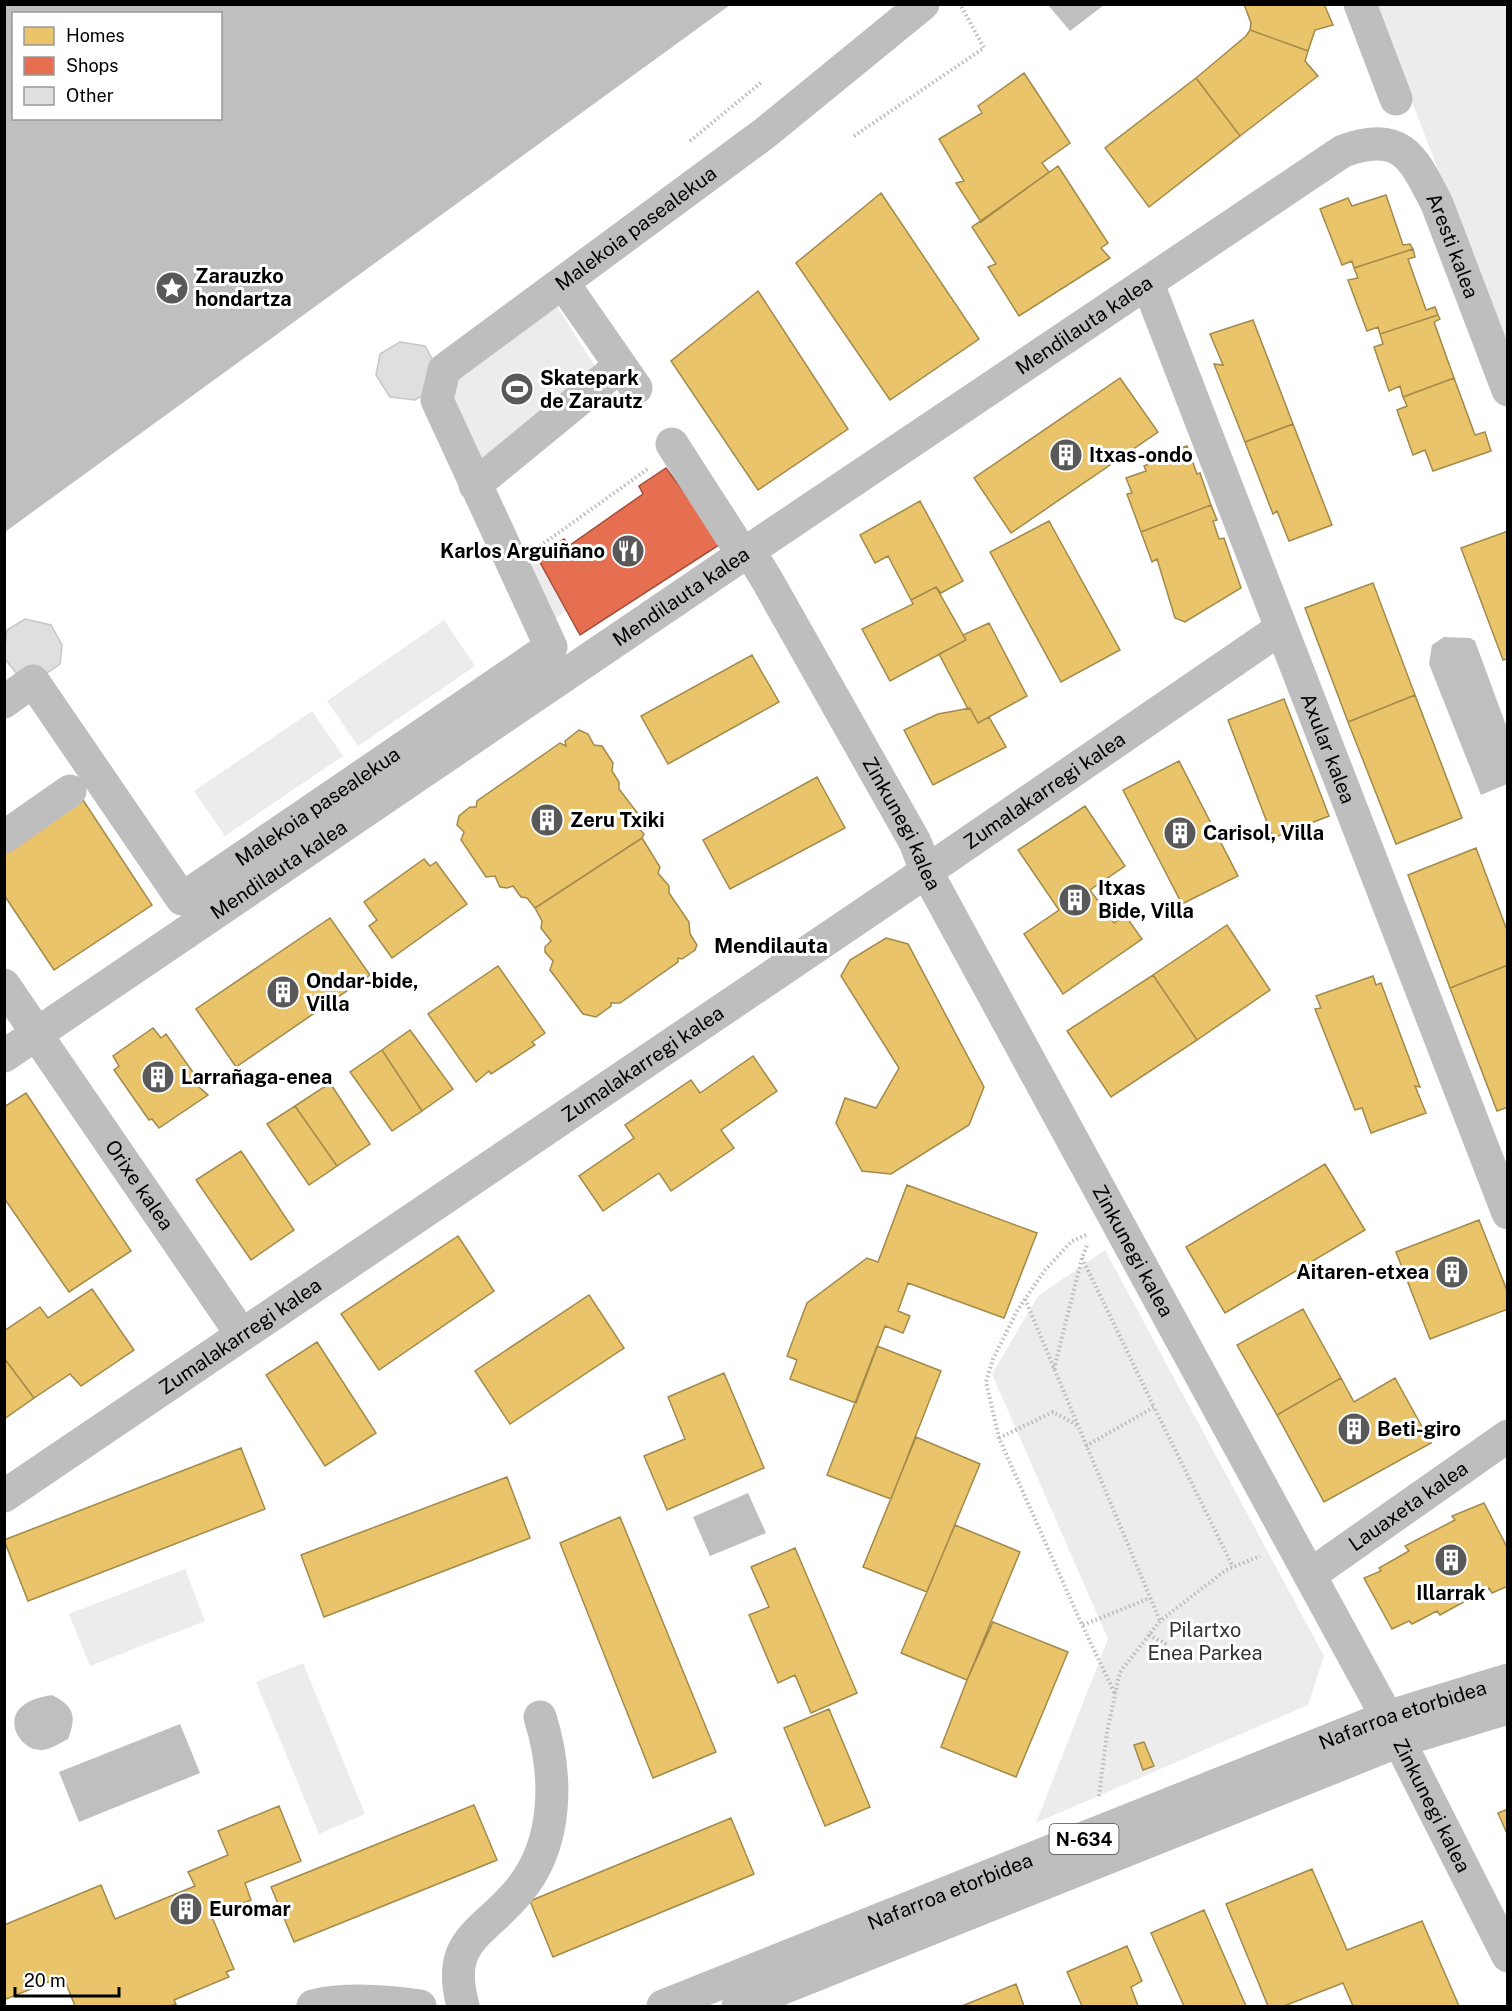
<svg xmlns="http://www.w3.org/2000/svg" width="1512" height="2011" viewBox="0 0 1512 2011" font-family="'Public Sans',sans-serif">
  <rect width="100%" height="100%" fill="#fff"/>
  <path fill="#ececec" d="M1375,5H1507V350Z
    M556,305L600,374L483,464L449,400L458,378Z
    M537,557L567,611L548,623L522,568Z
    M444,620L475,666L358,746L327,701Z
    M312,711L343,756L225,836L194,791Z
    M1105,1250L1324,1656L1308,1705L1036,1823L1108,1639L992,1374L1038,1296Z
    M185,1569L205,1621L90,1666L69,1614Z
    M303,1663L365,1814L319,1834L256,1682Z"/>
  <path fill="#bfbfbf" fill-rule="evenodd" d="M5,4H730V5L5,532ZM14,14H220V118H14Z
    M1048,5H1104L1070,31Z
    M1444,637L1470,638L1475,641L1507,728V784L1481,795L1429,664L1432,645Z
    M748,1493L766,1533L710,1556L693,1517Z
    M52,1695C74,1706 77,1716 68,1739C60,1743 51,1749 42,1750C25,1751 9,1731 16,1714C23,1701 39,1697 52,1695Z
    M180,1724L200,1773L79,1822L59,1772Z"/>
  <path fill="#e9c46a" stroke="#a3894a" stroke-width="1.5" d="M1244,4H1324L1333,25L1315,30L1308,51L1250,30L1251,23Z
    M1250,30L1308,51L1305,61L1318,76L1240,136L1196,78L1246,36Z
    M1024,73L1070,143L1042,163L1049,172L981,222L956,183L964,181L939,139L982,113L978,106Z
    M1196,78L1240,136L1149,207L1105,148Z
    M1058,166L1108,243L1101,248L1110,258L1019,316L988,267L996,264L972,227Z
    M881,193L979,339L890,400L796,263Z
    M1386,195L1403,245L1410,244L1413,249L1354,268L1352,261L1342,265L1320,209L1348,198L1352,206Z
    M1413,249L1415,257L1408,259L1426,310L1435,307L1438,315L1380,334L1378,327L1367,331L1348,280L1358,278L1354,268Z
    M758,291L848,429L758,490L671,361Z
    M1438,315L1440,319L1434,322L1454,378L1403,397L1400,386L1389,391L1374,347L1383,344L1380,334Z
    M1253,320L1293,424L1245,442L1214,364L1223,365L1210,334Z
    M1120,378L1158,432L1011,533L974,478Z
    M1454,378L1475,435L1485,432L1491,451L1433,471L1425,450L1413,455L1397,410L1407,406L1403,397Z
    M1293,424L1332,525L1289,541L1277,511L1273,514L1245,442Z
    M1187,446L1197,474L1200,473L1211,505L1141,532L1127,494L1132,493L1126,478L1146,471L1144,466L1155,461L1154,458Z
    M920,501L963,581L941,593L936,587L911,600L888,556L875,563L860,535Z
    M1211,505L1217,520L1213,521L1219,539L1224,538L1241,588L1185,622L1175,618L1157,559L1152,562L1141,532Z
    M1049,521L1120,650L1061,682L990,552Z
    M1508,531V659L1503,660L1461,548Z
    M1373,583L1415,695L1348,722L1305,608Z
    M936,587L966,640L890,681L862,629L913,604L911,600Z
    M989,623L1027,696L978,723L970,708L968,709L939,654L966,640L963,635Z
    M752,655L779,702L668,764L641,716Z
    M1415,695L1462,818L1396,844L1348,722Z
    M1284,699L1329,816L1273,838L1228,720Z
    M970,708L978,723L989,717L1006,747L933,785L904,730L938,714Z
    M579,730L588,734L594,745L602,746L613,763L612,771L619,782V789L639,815L635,824L644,834L642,838L535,908L527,898L521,897L513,886L507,888L500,887L495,876L486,877L461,840L464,832L457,825L459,816L470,807H476L477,801L560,743L566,746L565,741Z
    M1179,761L1238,876L1182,904L1123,790Z
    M817,777L845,828L730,889L703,840Z
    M83,800L152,905L54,970L4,895V852Z
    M1085,806L1125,866L1090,890L1114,923L1125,915L1142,939L1063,994L1024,934L1059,910L1018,850Z
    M642,838L660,867L658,873L669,886V893L689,922L690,934L697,945L695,950L682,959L678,958V962L620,1003H611V1006L596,1017L583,1014L550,970L553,961L545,952V947L551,941L541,928L542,921L535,908Z
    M1476,848L1508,933V965L1450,988L1408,875Z
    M424,859L430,866L436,862L467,904L392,958L369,926L377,920L364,902Z
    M330,918L370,975L236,1067L196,1009Z
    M1227,925L1270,990L1197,1040L1153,975Z
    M886,938L908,944L984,1087L969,1125L891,1174L862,1171L836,1123L845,1098L876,1108L899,1068L841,976L850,960Z
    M1508,965V1107L1497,1111L1450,988Z
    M498,966L545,1033L532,1042L535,1045L491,1074L489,1071L476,1082L428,1014Z
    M1153,975L1197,1040L1111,1097L1067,1031Z
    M1373,976L1376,985L1381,983L1420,1087L1415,1086L1426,1113L1371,1133L1362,1108L1355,1110L1315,1009L1321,1008L1316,996Z
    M153,1028L161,1038L166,1034L202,1085L199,1087L208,1095L159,1128L152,1119L149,1120L114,1070L119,1066L113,1056Z
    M410,1030L453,1089L422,1111L382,1050Z
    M382,1050L422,1111L392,1131L350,1072Z
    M753,1056L777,1091L721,1130L734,1148L671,1191L659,1173L603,1211L579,1176L634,1138L625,1125L691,1080L700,1093Z
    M330,1083L370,1144L337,1166L295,1106Z
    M26,1093L131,1251L69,1292L4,1198V1107Z
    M295,1106L337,1166L309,1185L267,1124Z
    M241,1151L294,1230L251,1260L196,1180Z
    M1325,1164L1365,1230L1225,1313L1186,1247Z
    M907,1185L1037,1233L1004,1318L908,1283L898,1311L910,1316L903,1333L885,1326L856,1403L790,1379L797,1360L787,1356L807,1303L867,1258L878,1262Z
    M1479,1220L1508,1293V1309L1430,1339L1396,1252Z
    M458,1236L494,1291L379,1370L341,1314Z
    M92,1289L134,1350L81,1386L70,1374L34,1398L4,1358V1331L40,1307L48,1318Z
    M589,1295L624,1348L510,1424L475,1371Z
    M1303,1309L1341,1378L1277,1415L1237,1345Z
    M317,1342L376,1433L325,1466L266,1375Z
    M877,1346L941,1371L891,1499L827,1475Z
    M4,1358L34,1398L4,1419Z
    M724,1373L764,1468L667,1510L644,1456L685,1439L668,1397Z
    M1341,1378L1354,1402L1395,1378L1431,1443L1324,1502L1277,1415Z
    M916,1437L980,1464L927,1592L863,1567Z
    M241,1448L265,1509L28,1601L4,1540Z
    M507,1477L530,1538L324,1617L301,1555Z
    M1484,1503L1508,1549V1586L1492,1593L1489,1588L1440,1615L1437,1611L1412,1624L1409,1621L1392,1629L1364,1578L1381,1571L1379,1568L1409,1551L1405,1546L1455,1520L1452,1516Z
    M620,1517L716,1752L653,1778L560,1543Z
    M955,1525L1020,1552L967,1680L901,1653Z
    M795,1548L857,1693L811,1713L795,1675L778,1683L749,1615L769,1607L751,1567Z
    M993,1622L1068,1652L1016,1777L941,1747L967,1680Z
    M829,1709L870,1807L825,1826L784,1728Z
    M1144,1742L1154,1766L1143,1770L1134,1745Z
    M474,1805L497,1860L294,1942L271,1887Z
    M279,1806L301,1861L245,1883L251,1900L212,1917L234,1969L226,1972L229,1977L174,2000L176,2004L169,2006H75L63,1976L4,2000V1925L101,1885L115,1919L195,1886L188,1872L228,1855L218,1831Z
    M1508,1809V1836L1498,1813Z
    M731,1818L754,1874L553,1957L530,1901Z
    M1312,1869L1347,1950L1422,1921L1459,2006H1353L1343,1983L1284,2006H1268L1226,1904Z
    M1204,1910L1246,2006H1184L1151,1933Z
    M1127,1946L1142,1981L1131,1987L1138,2006H1082L1067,1972Z
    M1016,1984L1024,2006H962Z"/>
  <path fill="#e76f51" stroke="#a24e39" stroke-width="1.5" d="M666,468L722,543L580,635L537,557L564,539L570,545L643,494L639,486Z"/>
  <path fill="#dfdfdf" stroke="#c7c7c7" stroke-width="1.5" d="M400,342L425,346L436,366L433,389L415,400L390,397L376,375L380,354Z
    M25,619L51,625L62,645L60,664L38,679L18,675L4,658L7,630Z"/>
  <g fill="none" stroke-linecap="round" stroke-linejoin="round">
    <path stroke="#b9b9b9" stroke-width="4" stroke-dasharray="1.5 3" stroke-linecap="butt" d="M854,136L984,48L960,4
      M690,141L763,81
      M540,546L649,468
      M1086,1235L1072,1241L1045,1270L1017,1311L993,1359L986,1382L999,1438L1078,1616L1115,1694
      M1082,1258L1154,1407
      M1025,1299L1160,1621
      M1054,1369L1082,1258L1088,1243
      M999,1438L1053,1412L1077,1425
      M1086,1446L1154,1407L1233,1567
      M1083,1625L1150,1598
      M1149,1635L1168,1645
      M1099,1796L1107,1732L1120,1672L1160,1621L1226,1570L1260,1556"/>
    <g stroke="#bebebe" stroke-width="33">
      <path d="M1360,4L1396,99"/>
      <path d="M563,283L636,388"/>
      <path id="s1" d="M1148,284L1508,1213"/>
      <path d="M672,444L735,542"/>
      <path d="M475,485L620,366"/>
      <path id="s2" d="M744,554L756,562L767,580L915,842L926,871L1387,1717L1508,1956"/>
      <path id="s3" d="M4,702L33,681L182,899L551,647L437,400L444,370L765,133L923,4"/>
      <path d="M4,837L70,791"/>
      <path d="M4,985L30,1023"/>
      <path id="s4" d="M36,1034L242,1335"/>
      <path id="s5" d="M4,1056L720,570L1343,151C1402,130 1413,157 1437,204L1508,390"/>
      <path id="s6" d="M4,1496L892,895L1280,629"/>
      <path id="s7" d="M1310,1575L1508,1436"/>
      <path d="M313,2006C344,1998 388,2001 420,2006"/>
      <path d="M463,2006C445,1940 482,1935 518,1892C559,1844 558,1774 540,1717"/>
    </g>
    <g stroke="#bebebe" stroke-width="33">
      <path id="s8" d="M663,2006L1387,1717L1508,1680"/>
      <path d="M738,2006L1399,1741L1508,1708"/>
    </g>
  </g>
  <defs>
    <g id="sight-disc" transform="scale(1.725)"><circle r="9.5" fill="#595959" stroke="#fff"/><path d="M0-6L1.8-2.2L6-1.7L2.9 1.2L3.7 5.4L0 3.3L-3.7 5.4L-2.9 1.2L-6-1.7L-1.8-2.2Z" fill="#fff"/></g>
    <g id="stadium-disc" transform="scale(1.725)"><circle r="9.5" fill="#595959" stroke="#fff"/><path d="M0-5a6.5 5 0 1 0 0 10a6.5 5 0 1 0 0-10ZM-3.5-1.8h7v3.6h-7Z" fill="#fff"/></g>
    <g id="building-disc" transform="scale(1.725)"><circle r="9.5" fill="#595959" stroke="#fff"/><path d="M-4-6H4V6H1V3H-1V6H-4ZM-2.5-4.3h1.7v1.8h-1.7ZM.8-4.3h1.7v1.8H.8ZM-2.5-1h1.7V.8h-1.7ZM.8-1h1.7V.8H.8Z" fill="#fff"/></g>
    <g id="restaurant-disc" transform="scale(1.725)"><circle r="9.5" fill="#595959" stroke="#fff"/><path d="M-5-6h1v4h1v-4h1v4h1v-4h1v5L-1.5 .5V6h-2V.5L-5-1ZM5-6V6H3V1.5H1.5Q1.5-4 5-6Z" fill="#fff"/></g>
  </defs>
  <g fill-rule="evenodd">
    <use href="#sight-disc" x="172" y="288"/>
    <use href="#stadium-disc" x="517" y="389"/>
    <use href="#building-disc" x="1066" y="455"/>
    <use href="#restaurant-disc" x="628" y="551"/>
    <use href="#building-disc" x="547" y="820"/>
    <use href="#building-disc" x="1180" y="833"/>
    <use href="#building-disc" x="1075" y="900"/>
    <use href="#building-disc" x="283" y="992"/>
    <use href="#building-disc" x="158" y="1077"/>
    <use href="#building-disc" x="1452" y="1272"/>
    <use href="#building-disc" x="1354" y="1429"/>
    <use href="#building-disc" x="1451" y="1560"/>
    <use href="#building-disc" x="186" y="1909"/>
  </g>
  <g text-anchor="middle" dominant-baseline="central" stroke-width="6" stroke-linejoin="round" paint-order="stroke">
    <rect fill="#fff" stroke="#4c4c4c" stroke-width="1.5" x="1049.5" y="1824" width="69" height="30" rx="4.5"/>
    <g font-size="18" font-weight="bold" fill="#000">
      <text x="1084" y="1839">N-634</text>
    </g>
    <g font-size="20" fill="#000" stroke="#fff">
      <text stroke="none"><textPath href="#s3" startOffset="1288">Malekoia pasealekua</textPath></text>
      <text stroke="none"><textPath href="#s5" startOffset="1786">Aresti kalea</textPath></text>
      <text stroke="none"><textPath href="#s5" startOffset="1304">Mendilauta kalea</textPath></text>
      <text stroke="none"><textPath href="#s5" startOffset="818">Mendilauta kalea</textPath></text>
      <text stroke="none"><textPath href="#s1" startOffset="498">Axular kalea</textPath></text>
      <text stroke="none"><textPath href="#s6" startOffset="1257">Zumalakarregi kalea</textPath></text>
      <text stroke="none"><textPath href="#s3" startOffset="464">Malekoia pasealekua</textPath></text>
      <text stroke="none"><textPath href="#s2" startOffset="314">Zinkunegi kalea</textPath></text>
      <text stroke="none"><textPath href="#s5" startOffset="332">Mendilauta kalea</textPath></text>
      <text stroke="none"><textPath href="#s6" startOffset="771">Zumalakarregi kalea</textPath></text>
      <text stroke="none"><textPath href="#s4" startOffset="183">Orixe kalea</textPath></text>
      <text stroke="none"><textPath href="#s2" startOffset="800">Zinkunegi kalea</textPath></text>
      <text stroke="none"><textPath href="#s6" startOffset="285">Zumalakarregi kalea</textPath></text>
      <text stroke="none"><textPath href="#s7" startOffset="120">Lauaxeta kalea</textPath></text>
      <text stroke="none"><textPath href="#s8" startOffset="795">Nafarroa etorbidea</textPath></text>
      <text stroke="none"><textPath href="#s2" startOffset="1430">Zinkunegi kalea</textPath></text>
      <text stroke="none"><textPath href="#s8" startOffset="309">Nafarroa etorbidea</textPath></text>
    </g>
    <g font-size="20" font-weight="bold" fill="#000" stroke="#fff" text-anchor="start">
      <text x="195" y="276">Zarauzko<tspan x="195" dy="23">hondartza</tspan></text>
      <text x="540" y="378">Skatepark<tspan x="540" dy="23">de Zarautz</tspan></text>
      <text x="1089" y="455">Itxas-ondo</text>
      <text x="605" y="551" text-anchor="end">Karlos Arguiñano</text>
      <text x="570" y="820">Zeru Txiki</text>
      <text x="1203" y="833">Carisol, Villa</text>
      <text x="1098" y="888">Itxas<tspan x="1098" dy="23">Bide, Villa</tspan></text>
      <text x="306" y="981">Ondar-bide,<tspan x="306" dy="23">Villa</tspan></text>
      <text x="181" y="1077">Larrañaga-enea</text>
      <text x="1429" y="1272" text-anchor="end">Aitaren-etxea</text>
      <text x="1377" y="1429">Beti-giro</text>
      <text x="1451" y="1593" text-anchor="middle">Illarrak</text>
      <text x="209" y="1909">Euromar</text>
    </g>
    <g font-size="20" fill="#333" stroke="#fff">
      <text x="1205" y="1630">Pilartxo<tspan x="1205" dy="23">Enea Parkea</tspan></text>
    </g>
    <g font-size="21" font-weight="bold" fill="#000" stroke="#fff">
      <text x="771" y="945">Mendilauta</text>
    </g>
  </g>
  <rect width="1512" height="2011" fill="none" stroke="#000000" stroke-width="12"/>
  <rect x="12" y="12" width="210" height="108" fill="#ffffff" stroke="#999999" stroke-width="1.5"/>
  <rect x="24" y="27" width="30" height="18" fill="#e9c46a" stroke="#999999" stroke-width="1.5"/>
  <text x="66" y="42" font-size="18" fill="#000000">Homes</text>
  <rect x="24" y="57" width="30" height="18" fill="#e76f51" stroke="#999999" stroke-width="1.5"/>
  <text x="66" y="72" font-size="18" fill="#000000">Shops</text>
  <rect x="24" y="87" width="30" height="18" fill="#dfdfdf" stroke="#999999" stroke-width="1.5"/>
  <text x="66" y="102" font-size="18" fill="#000000">Other</text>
  <path d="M15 1987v9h104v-9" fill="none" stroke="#000000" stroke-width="3"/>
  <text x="24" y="1987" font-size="18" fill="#000000" stroke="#ffffff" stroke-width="4.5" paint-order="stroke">20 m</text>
</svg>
